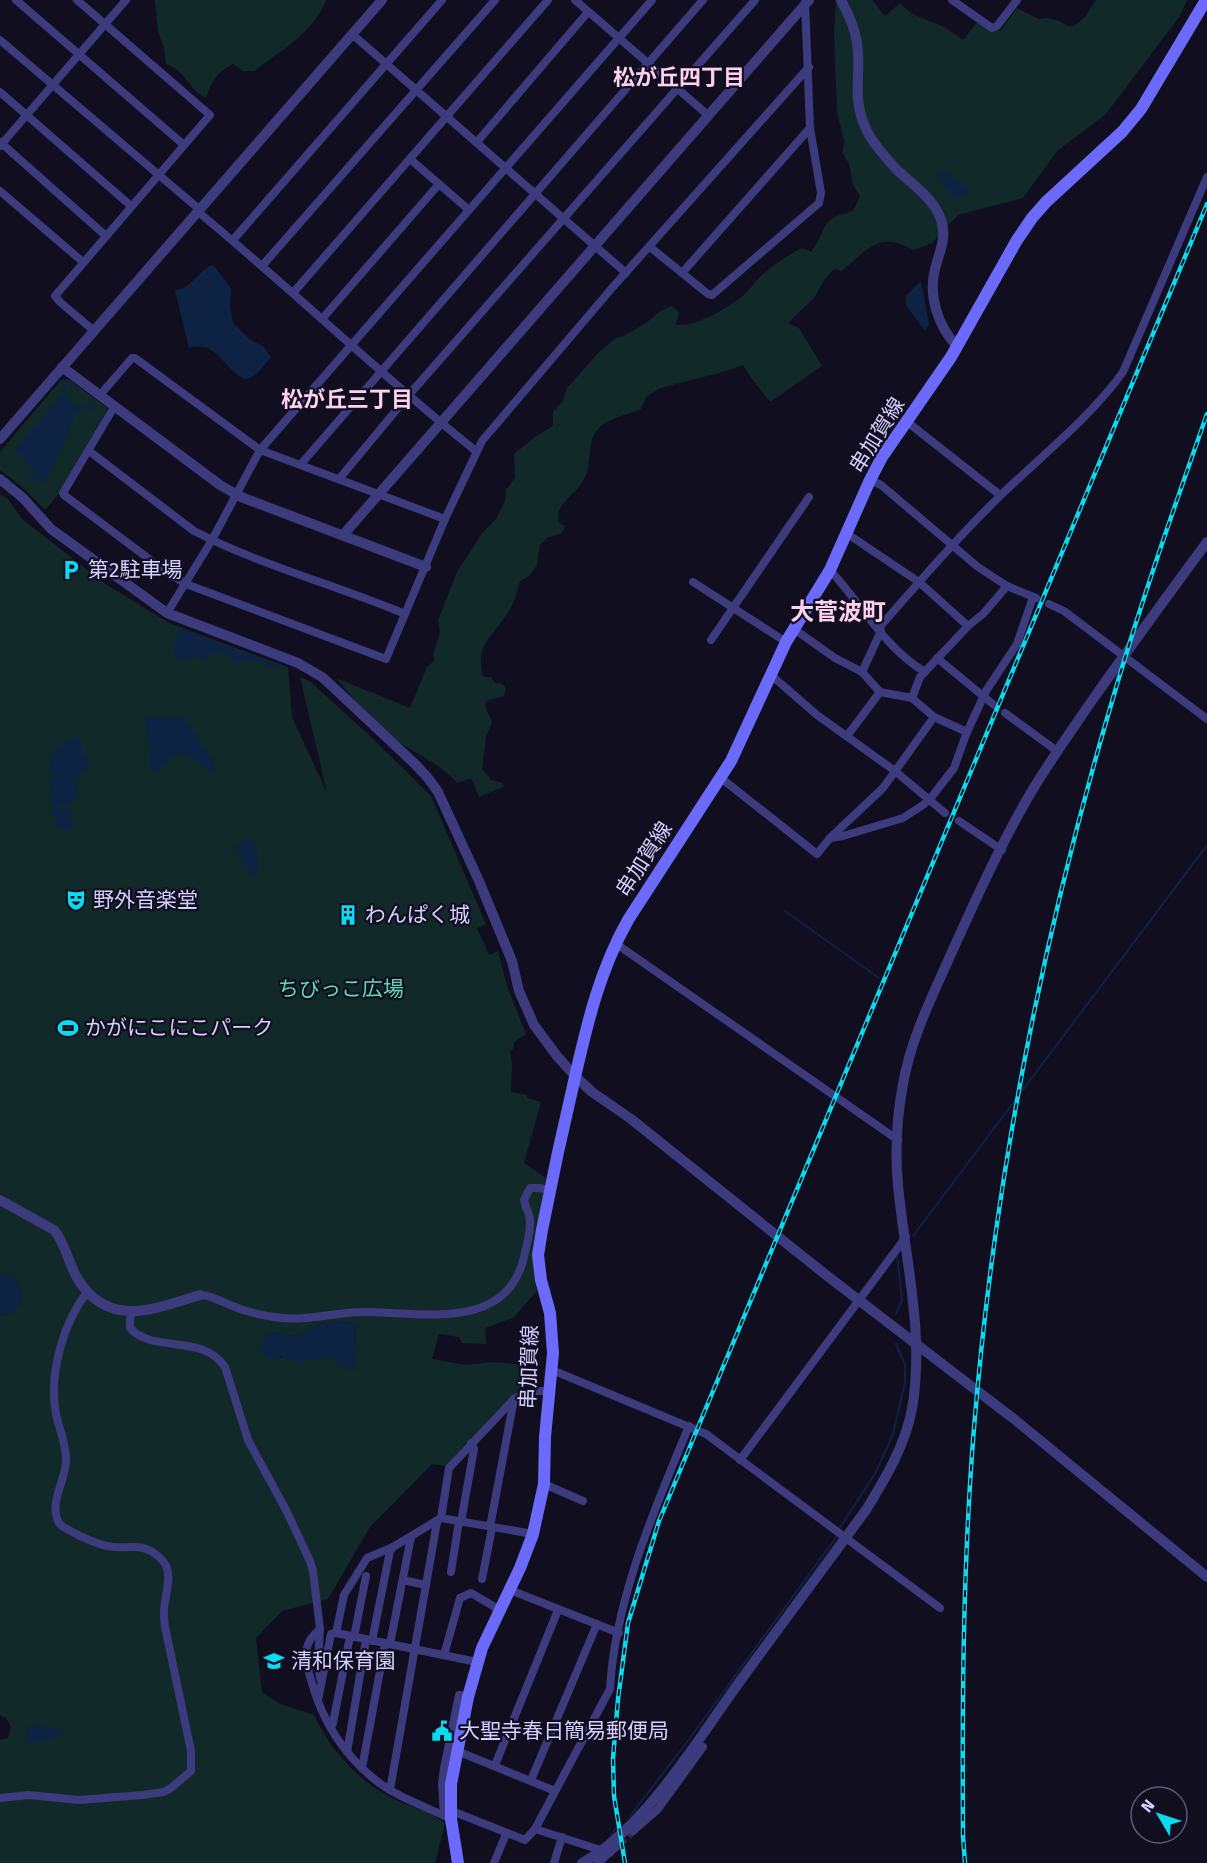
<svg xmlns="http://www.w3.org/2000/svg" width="1207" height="1863" font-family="'Fira Sans','Noto Sans JP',sans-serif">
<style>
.green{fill:#112a29;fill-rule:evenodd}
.water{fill:#0e2344}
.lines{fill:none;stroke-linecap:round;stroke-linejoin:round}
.stream{stroke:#0e2344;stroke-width:2}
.minor-tunnel{stroke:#2e2b41;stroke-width:8;stroke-dasharray:8 4;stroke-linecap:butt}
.minor{stroke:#3c3b7e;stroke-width:8}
.tertiary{stroke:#3c3b7e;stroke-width:10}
.secondary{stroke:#6c6afa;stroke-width:12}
.rail-casing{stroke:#09dbf0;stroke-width:4.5}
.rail{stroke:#110e20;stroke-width:2;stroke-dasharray:7;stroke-linecap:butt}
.labels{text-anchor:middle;stroke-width:4.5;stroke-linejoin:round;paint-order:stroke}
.street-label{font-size:21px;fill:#d4cffd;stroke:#110e20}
.poi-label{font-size:21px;fill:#d4cffd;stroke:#110e20;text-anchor:start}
.park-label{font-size:21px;fill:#5edaba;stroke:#110e20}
.neighbourhood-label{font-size:22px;font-weight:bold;fill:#fdd1ee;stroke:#110e20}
.quarter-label{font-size:24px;font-weight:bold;fill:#fdd1ee;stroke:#110e20}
</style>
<rect width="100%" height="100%" fill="#110e20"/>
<g class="green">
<path d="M155,0H326C314,32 281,51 254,71H243L233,64C218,71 211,82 206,98C187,89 186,70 166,64L164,48L158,32Z"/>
<path d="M836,0H872L885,16L900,3C910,16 929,20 942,26C950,30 956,35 963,40L978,21L992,31L1001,30L1017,8L1039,19L1047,18L1059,21L1068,26H1074L1085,17L1096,0H1187L1180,16L1105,115L1057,151L1023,198L958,215L932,243L913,250C879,230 867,250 842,271L834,269L824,280L815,297L788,323L799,328L822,366L770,402L752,379L743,365L719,373L660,388L646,397L641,409C627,415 605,418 596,432C586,445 593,465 583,481C575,496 553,504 559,523L565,526L562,533L547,538L540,545L537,565L529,576L520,581C517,590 515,601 510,609C495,636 474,642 483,677H491L495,683L502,684L506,688L504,696L486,701L485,706L492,722L486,737L482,769L491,780L503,783V787L479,797L471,778L457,783C440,763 412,752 391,737C370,721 353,698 336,678L410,708L427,667L434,661L433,654L440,632L438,621L446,600L457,572L482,533L496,519L505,501L506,490L515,478L514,454L535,437L553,426V412L563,401L567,388L598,353L616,338L624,336L646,323L660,311L672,306L679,312L676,325C697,326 723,311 740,298C749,292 755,281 763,274C775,264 788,255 802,248L811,252C829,228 817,220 853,211L860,196L853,185L849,164L843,153L844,140L837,112L834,33Z"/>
<polygon points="68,379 106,407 106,411 59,493 45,510 22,487 0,470 0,452 61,380"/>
<path d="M0,494L8,499L22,519L104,583L169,623L288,667L292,717L327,793L300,677L311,682L372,738L431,796L486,924L477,928L489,955L498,951L507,986L526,1034L514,1042L513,1049L510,1051L512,1065L511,1092L527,1095V1098L541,1102L524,1163L546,1178C540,1216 528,1254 537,1291L513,1318L485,1328L486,1344L462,1343L459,1337L439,1334L432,1359L465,1365L493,1362L522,1365V1393L468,1441L446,1466L432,1464L370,1527L328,1599L282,1611L256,1638L262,1692L280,1704L314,1715C330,1749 356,1779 390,1797C407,1806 429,1811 445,1823L435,1863H0V1740L8,1738L11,1727L6,1718L0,1715V1316C22,1314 27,1294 15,1277L0,1272ZM346,1322L356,1329L354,1371L326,1356C306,1359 304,1365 284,1356L278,1359L264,1338L272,1332L293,1336L307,1332L321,1324Z"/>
</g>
<g class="water">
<path d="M941,170L960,182L969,190L968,194L957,198C949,194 940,181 939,172Z"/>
<path d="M211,265L215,267L231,289L230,306L233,323L249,339L263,346L271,357C266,363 258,374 250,378C237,384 220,350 204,347C199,346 194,347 189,348L175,290C191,289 198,272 211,265Z"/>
<polygon points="921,281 929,324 925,331 906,305 906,296"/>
<polygon points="64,380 67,380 66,397 79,407 96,406 95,409 78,410 45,484 39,477 32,482 30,479 36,473 16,450 62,394"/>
<path d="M182,629L286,668L271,667L253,661L234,663L231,656L226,655L220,651L214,652L206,661L199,657L176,660C168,649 178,640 182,629Z"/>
<polygon points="147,717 184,718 213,760 216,773 212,774 194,759 180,754 171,757 162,769 154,771 150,769 149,746 145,721"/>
<path d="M72,737L79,739L83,752L90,761L84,772L74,780L79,789L71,805L57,803L59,809L68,808L71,811L72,826L67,832L58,827L51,814L53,807L50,788L53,773L50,770C48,753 59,744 72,737Z"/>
<polygon points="251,839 256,843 259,870 255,878 248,871 235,847 239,842"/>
<path d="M0,1272L15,1277C27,1294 23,1314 0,1316Z"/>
<polygon points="350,1322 355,1324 356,1329 354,1371 326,1356 301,1362 282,1356 274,1362 261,1353 259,1349 264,1338 272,1332 293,1336 307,1332 321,1324"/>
<path d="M28,1725L57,1728L61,1730L62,1733C59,1736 36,1743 31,1744L27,1740L25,1730Z"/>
</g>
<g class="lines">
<g class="stream">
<polyline points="785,911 879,978"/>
<polyline points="913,1236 1207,845"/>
<polyline points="896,1314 902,1299 897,1255"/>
<polyline points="839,1529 876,1472 893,1434 905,1382 905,1365 896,1344"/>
<polyline points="630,1816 690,1738 837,1536"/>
<polyline points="611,1837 615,1829"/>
</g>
<polyline class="minor-tunnel" points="619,1844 633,1831"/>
<g class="minor">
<polyline points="16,0 184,145"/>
<polyline points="77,0 210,115 55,296 61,303 93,330"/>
<polyline points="575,0 709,116"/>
<polyline points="952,0 992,28 997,26 1017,0"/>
<polyline points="352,34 626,273"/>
<polyline points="0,40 199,209"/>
<polyline points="0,92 131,206"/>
<polyline points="0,142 106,236"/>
<polyline points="477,142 588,12"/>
<polyline points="0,146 126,0"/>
<polyline points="410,159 469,210"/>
<polyline points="0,191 83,262"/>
<path d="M197,211C292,289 380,375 476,451"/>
<polyline points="233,240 442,0"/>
<polyline points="650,247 708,294 712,295 819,203 821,193 810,128 805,2"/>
<polyline points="262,266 495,0"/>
<polyline points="682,273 810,128"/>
<polyline points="293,293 548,0"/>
<polyline points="322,319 439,184"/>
<polyline points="100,395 132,358 135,358 260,450 445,519"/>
<polyline points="114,407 63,493 64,495 165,571 186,584 386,659 445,519 482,441 612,288 809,67"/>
<polyline points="906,421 1000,495"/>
<path d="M89,451L194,531C262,566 336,585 405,614"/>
<polyline points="301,464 703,0"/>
<polyline points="339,479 408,396 755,0"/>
<polyline points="870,480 881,485 978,567 1007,586 1036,598"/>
<polyline points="846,533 919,582 968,626 920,677 912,698"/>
<path d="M830,570C861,604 885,648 925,672"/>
<polyline points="693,582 786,642"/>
<polyline points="1049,604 1064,611 1207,719"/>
<polyline points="167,613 212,540 260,450 652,0"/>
<polyline points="968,626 983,614 1007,586"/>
<path d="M879,628C918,583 957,538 1000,496C1041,456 1089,419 1123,372L1207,177"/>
<polyline points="794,629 835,658 862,672 880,692"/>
<polyline points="711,640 809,497"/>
<polyline points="937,658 994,705"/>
<polyline points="862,672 881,631"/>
<polyline points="771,675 817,715 895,771 945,813"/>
<polyline points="1005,713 1057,751"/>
<polyline points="847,736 880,692 912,698 934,717 967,732 986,691 1017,644 1033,597"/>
<polyline points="721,778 817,854 830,838 843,836 903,818 923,805 930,799 954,768 967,732"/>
<polyline points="959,821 1002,850"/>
<polyline points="830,838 883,788 934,717"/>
<polyline points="615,943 898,1140"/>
<path d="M200,1295C211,1295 220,1301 230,1305C244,1311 259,1315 274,1317C303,1322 331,1313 360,1312C418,1311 506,1334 524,1257C526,1246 531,1233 530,1221C530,1214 525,1207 524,1200L530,1188H540L550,1190"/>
<path d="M132,1312L130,1319V1328C153,1354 202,1333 225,1367L248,1440L286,1510L310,1561L313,1571L320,1629C314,1634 308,1641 307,1648C305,1658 308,1670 311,1680C322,1720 344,1756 378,1782C399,1798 427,1807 451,1819"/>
<polyline points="552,1370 706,1434 940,1608"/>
<polyline points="740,1460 906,1237"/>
<polyline points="544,1484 583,1501"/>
<polyline points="441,1518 533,1534"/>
<polyline points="461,1522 474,1449 471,1443"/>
<polyline points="490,1527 514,1399"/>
<polyline points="451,1572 459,1521"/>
<polyline points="482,1579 492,1528"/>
<polyline points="403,1580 426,1585"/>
<polyline points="510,1590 619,1633"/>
<polyline points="320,1629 318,1661 320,1678"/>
<polyline points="336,1633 344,1595 367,1558 393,1547"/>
<polyline points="354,1637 366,1576"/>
<polyline points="372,1641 390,1551 393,1547 441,1518 449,1468 514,1399 534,1391 549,1391"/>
<polyline points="390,1644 411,1537"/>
<polyline points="444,1655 460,1598 471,1593 500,1610"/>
<polyline points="318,1700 331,1634 336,1633 477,1662"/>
<polyline points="331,1728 333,1723 350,1636"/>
<polyline points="457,1751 555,1791"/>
<polyline points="347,1752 366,1640"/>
<polyline points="495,1765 558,1610"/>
<polyline points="362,1768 385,1644"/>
<polyline points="531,1780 597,1624"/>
<polyline points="390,1790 437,1522"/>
<path d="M0,1798L29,1795L79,1800L142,1795L164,1792L171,1788L191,1771V1751L165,1627C164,1621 164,1615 164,1609C165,1596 171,1580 167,1568C166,1564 163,1561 159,1557C142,1542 133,1549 113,1547C100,1546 89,1540 78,1535C73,1532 63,1528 59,1523C48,1504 66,1479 66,1461C67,1444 57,1425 55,1408C50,1369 64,1322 87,1292"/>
<path d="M452,1811L525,1840L535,1829L610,1689C615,1599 655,1508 689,1426"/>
<polyline points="444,1815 442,1784 444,1768 459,1695 468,1697"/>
<polyline points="535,1829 610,1853"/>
<polyline points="633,1831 658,1809 703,1747"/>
<polyline points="494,1863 506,1834"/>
<polyline points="554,1863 562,1837"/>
<polyline points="598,1863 619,1844"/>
</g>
<g class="tertiary">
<path d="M841,0C848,13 855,28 857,43C862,75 850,99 868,133C875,146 886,158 896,169C914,186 940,202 943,229C945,242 938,256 935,269C928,295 938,326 956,345"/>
<polyline points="62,367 220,485 241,497 426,567"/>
<polyline points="0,439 382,0"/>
<polyline points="0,479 23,498 51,529 167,613 298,663 322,677 333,687 416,765 428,778 438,792 479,881 512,961 519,991 534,1025 557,1056 575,1076 592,1092 631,1119 826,1275 1014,1419 1207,1577"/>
<polyline points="344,534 809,0"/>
<path d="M0,1200L54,1230C65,1243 68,1261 76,1276C107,1330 154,1309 200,1295"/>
<path d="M582,1863C645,1828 696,1742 738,1684C780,1626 823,1569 866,1510C885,1479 905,1446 912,1409C925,1334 905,1260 898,1185C895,1153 897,1116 903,1084C911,1038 932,997 951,954C974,903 998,850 1026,801C1046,766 1069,734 1091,702C1129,648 1168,595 1207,542"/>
</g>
<path class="secondary" d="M458,1863L451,1819V1784L468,1697L482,1648L520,1568L533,1534L544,1484L545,1437L553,1353L550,1313L541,1280L538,1255L542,1230C552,1179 563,1128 575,1077C588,1020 600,970 628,920L731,761L786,642L830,570L870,480L882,457L951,357L1017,240L1032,218L1046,202L1122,132L1141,109L1206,0"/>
<g class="rail-casing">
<g id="rail">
<polyline points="625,1863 614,1796 613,1758 618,1699 628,1623 659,1521 1207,204"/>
<path d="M965,1863L963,1836C962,1699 963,1564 974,1428C994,1181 1043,935 1113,698C1141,602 1174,508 1207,414"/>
</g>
</g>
<use href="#rail" class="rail"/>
</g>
<defs>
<g id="parking-bare" transform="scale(1.62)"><path d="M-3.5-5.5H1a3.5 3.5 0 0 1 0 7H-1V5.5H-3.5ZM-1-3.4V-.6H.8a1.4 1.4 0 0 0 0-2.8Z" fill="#09dbf0" stroke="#110e20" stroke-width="2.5" paint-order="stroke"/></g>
<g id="theatre-bare" transform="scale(1.62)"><path d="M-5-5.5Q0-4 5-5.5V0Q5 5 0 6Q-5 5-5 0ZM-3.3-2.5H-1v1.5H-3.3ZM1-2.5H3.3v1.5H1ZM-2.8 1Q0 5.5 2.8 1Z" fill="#09dbf0" stroke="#110e20" stroke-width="2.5" paint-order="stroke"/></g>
<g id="building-bare" transform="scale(1.62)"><path d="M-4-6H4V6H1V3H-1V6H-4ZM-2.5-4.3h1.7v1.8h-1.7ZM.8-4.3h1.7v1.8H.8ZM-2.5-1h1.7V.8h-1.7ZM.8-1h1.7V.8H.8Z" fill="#09dbf0" stroke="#110e20" stroke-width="2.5" paint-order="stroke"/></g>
<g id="stadium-bare" transform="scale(1.62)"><path d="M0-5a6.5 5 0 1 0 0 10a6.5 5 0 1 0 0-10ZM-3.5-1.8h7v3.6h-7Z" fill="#09dbf0" stroke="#110e20" stroke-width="2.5" paint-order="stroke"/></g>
<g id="school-bare" transform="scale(1.62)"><path d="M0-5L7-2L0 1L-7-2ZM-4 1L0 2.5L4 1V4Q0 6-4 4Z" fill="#09dbf0" stroke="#110e20" stroke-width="2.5" paint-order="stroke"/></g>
<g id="civic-bare" transform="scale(1.62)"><path d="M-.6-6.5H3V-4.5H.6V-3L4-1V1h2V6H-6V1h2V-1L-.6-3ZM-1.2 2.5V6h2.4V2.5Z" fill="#09dbf0" stroke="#110e20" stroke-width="2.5" paint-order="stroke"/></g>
</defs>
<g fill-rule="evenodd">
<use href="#parking-bare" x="71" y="570"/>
<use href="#theatre-bare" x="76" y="900"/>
<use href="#building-bare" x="348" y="915"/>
<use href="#stadium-bare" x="68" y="1028"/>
<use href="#school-bare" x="274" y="1661"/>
<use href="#civic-bare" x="442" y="1731"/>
</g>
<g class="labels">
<g class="street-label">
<text transform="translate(877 435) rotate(-58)" y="7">串加賀線</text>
<text transform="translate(644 859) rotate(-57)" y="7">串加賀線</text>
<text transform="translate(529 1367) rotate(-88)" y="7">串加賀線</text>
</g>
<g class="poi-label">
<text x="88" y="577">第2駐車場</text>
<text x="93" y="907">野外音楽堂</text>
<text x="365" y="922">わんぱく城</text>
<text x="85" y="1035">かがにこにこパーク</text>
<text x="291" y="1668">清和保育園</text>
<text x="459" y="1738">大聖寺春日簡易郵便局</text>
</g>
<g class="park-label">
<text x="341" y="996">ちびっこ広場</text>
</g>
<g class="neighbourhood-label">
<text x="679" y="85">松が丘四丁目</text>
<text x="347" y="407">松が丘三丁目</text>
</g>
<g class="quarter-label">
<text x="838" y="620">大菅波町</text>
</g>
</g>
<g transform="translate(1159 1815) rotate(309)"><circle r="28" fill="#110e20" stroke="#5f5b78" stroke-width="1.5"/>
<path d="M0-4.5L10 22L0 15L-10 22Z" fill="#09dbf0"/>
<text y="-9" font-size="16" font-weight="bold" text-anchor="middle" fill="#d4cffd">N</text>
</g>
</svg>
